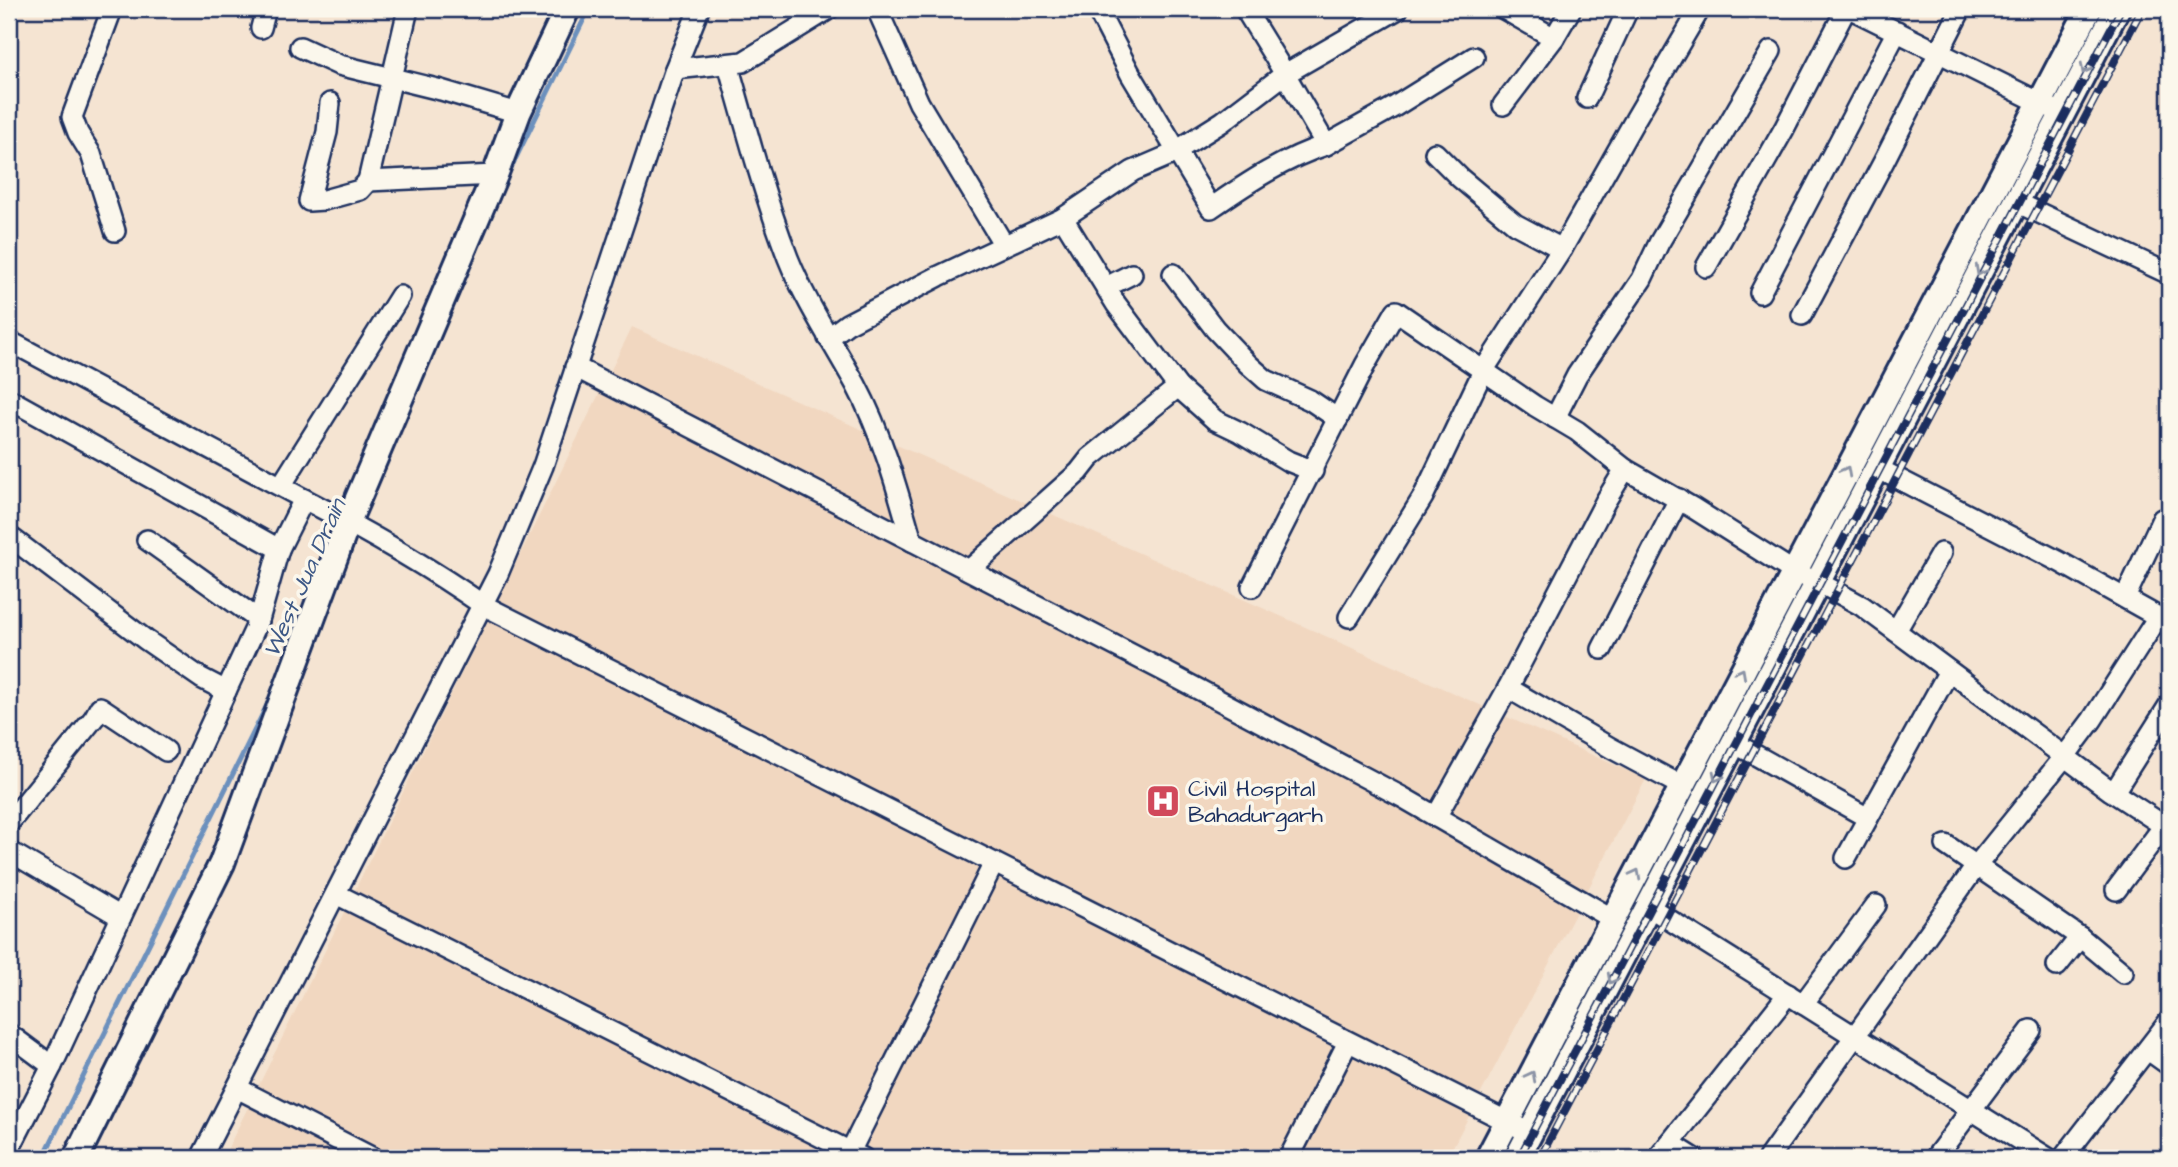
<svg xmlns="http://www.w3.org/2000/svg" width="2178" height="1167" font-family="'Architects Daughter',sans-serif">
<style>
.built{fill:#f1d7c0}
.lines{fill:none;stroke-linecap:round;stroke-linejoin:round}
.stream{stroke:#6c90bd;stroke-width:5}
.minor-casing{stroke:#1b2f5e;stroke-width:24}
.major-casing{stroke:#1b2f5e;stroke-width:30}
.minor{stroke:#fbf7ec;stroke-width:19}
.major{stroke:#fbf7ec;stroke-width:24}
.rail-casing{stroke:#1b2f5e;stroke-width:8}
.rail{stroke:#fbf7ec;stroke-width:5;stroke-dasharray:16;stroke-linecap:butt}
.oneway{stroke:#8b93a5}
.labels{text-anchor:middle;stroke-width:7;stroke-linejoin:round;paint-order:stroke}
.poi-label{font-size:23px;fill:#1b2f5e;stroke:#fbf7ec;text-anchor:start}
.water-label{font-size:24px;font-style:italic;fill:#3d5886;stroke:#fbf7ec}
</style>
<rect width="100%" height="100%" fill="#f5e4d2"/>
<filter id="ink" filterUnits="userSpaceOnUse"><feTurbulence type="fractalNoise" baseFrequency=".0143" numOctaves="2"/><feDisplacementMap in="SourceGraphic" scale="14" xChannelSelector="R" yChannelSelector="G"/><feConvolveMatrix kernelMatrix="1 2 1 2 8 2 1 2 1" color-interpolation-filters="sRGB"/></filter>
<g filter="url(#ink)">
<polygon class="built" points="632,327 1646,779 1447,1158 223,1158"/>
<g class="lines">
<g class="stream">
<polyline points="506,178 589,9"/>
<polyline points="43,1158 271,697"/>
</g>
<g class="minor-casing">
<g id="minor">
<polyline points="112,9 72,117 78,133 91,154 115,231"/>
<polyline points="408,9 368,181 495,175"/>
<polyline points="877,9 919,103 1004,245"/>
<path d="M1097,9L1130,73L1211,208C1247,183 1285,158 1326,145"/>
<polyline points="1245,9 1285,74 1398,9"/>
<polyline points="1504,9 1554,38 1571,9"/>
<polyline points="1851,9 2051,108"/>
<polyline points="261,28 266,9"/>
<polyline points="300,47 339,65 441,90 518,113"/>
<path d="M728,64C746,128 764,195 788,258C806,303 833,343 856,385C882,434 897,488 912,541"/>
<polyline points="675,69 743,62 829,9"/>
<polyline points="1587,98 1628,9"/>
<polyline points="330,103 327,132 309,201 324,200 360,190 368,181"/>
<polyline points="1503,105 1554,38"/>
<polyline points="1435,153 1460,178 1515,224 1562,249"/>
<polyline points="2016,202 2169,274"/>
<polyline points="1063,218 1116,304 1178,387 1215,420 1240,432 1288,461 1313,471"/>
<polyline points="1706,267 1784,129 1846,9"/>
<polyline points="1173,274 1215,329 1248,364 1266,380 1310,400 1338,419"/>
<polyline points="1106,287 1132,274"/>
<polyline points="1760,293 1897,31"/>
<polyline points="1802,315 1884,161 1961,9"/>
<polyline points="828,338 847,324 939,276 1063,218 1133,171 1168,156 1222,122 1285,74 1326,145 1394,107 1474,57"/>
<polyline points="9,341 304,499"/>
<polyline points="575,367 1162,670 1402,797 1613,919"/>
<polyline points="9,399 279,549"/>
<polyline points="1555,418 1577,375 1642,279 1659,243 1771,51"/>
<polyline points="1877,468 2060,562 2169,623"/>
<polyline points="281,486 400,296"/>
<polyline points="9,536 146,640 201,678 226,691 259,620"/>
<path d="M147,540L259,620L279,549L304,499C366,531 426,565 483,605L1520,1128"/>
<polyline points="969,570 1079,472 1090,458 1178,387"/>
<polyline points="1252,587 1365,365 1396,311 1535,406 1577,431 1625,469"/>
<polyline points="2125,598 2162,519"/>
<polyline points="1349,617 1423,497 1483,371 1562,249 1636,118 1700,9"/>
<polyline points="1896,631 1941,553"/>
<polyline points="1602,649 1679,499"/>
<polyline points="1734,743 1868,818"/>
<polyline points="1682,786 1611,748 1508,688 1605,502 1625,469 1693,508 1794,572 1818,582 1862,606 2111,791 2169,829"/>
<polyline points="2114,792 2169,705"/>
<polyline points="1436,817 1508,688"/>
<polyline points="9,823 94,718 100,707 166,751"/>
<polyline points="1946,845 2080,937 2123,973"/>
<polyline points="9,851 121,917"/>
<polyline points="1846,858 1949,671"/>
<polyline points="2116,890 2169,819"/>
<polyline points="336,894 863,1158"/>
<polyline points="1649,907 2048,1158"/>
<polyline points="2057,966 2080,937"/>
<polyline points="1803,1004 1876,905"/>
<polyline points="9,1034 52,1066 9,1150"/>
<polyline points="2148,1050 2169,1065"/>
<polyline points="52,1066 226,691"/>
<polyline points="237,1088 373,1158"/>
<polyline points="1670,1143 1694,1158"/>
<polyline points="850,1152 994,863"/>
<polyline points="201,1158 498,574 543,466 675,69 699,9"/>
<polyline points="1289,1158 1348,1042"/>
<polyline points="1658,1158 1788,994"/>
<polyline points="1768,1158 1977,865 2065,756 2092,720 2158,617"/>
<polyline points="1935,1158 2031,1030"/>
<polyline points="2063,1158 2169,1021"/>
</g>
</g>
<g class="major-casing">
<g id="major">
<polyline points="76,1158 222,863 348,522 495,175 518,113 567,9"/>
<polyline points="1488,1158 2089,9"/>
<polyline points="1517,1158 2117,9"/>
</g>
</g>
<use href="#minor" class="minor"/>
<use href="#major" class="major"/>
<g class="rail-casing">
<g id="rail">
<polyline points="1519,1158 2121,9"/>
<polyline points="1540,1158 2142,9"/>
</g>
</g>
<use href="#rail" class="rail"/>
</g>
<defs><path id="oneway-chevron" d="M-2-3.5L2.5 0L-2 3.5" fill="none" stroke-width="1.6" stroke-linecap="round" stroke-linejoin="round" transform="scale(1.75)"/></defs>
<g class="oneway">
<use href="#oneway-chevron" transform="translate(2085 69) rotate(118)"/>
<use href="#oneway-chevron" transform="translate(1980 271) rotate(118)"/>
<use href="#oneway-chevron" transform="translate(1846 471) rotate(-62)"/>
<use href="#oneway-chevron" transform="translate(1741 673) rotate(-62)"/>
<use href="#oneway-chevron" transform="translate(1717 777) rotate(117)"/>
<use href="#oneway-chevron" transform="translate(1636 874) rotate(-62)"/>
<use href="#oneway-chevron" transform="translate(1612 979) rotate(118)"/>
<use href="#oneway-chevron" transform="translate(1531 1076) rotate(-62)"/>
</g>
</g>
<defs>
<g id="hospital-square" transform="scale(1.75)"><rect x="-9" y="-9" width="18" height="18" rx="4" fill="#d1495b" stroke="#fbf7ec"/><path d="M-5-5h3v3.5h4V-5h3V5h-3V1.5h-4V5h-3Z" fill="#fff"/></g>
</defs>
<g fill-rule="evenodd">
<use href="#hospital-square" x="1163" y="801"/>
</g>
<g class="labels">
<g class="poi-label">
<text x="1188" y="796">Civil Hospital<tspan x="1188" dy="26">Bahadurgarh</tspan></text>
</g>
<g class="water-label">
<text transform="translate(304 578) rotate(-66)" y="8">West Jua Drain</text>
</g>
</g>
<rect width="2178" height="1167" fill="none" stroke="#fbf7ec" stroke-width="35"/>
<rect x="18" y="18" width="2143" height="1132" fill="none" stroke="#1b2f5e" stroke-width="2.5" filter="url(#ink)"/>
</svg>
